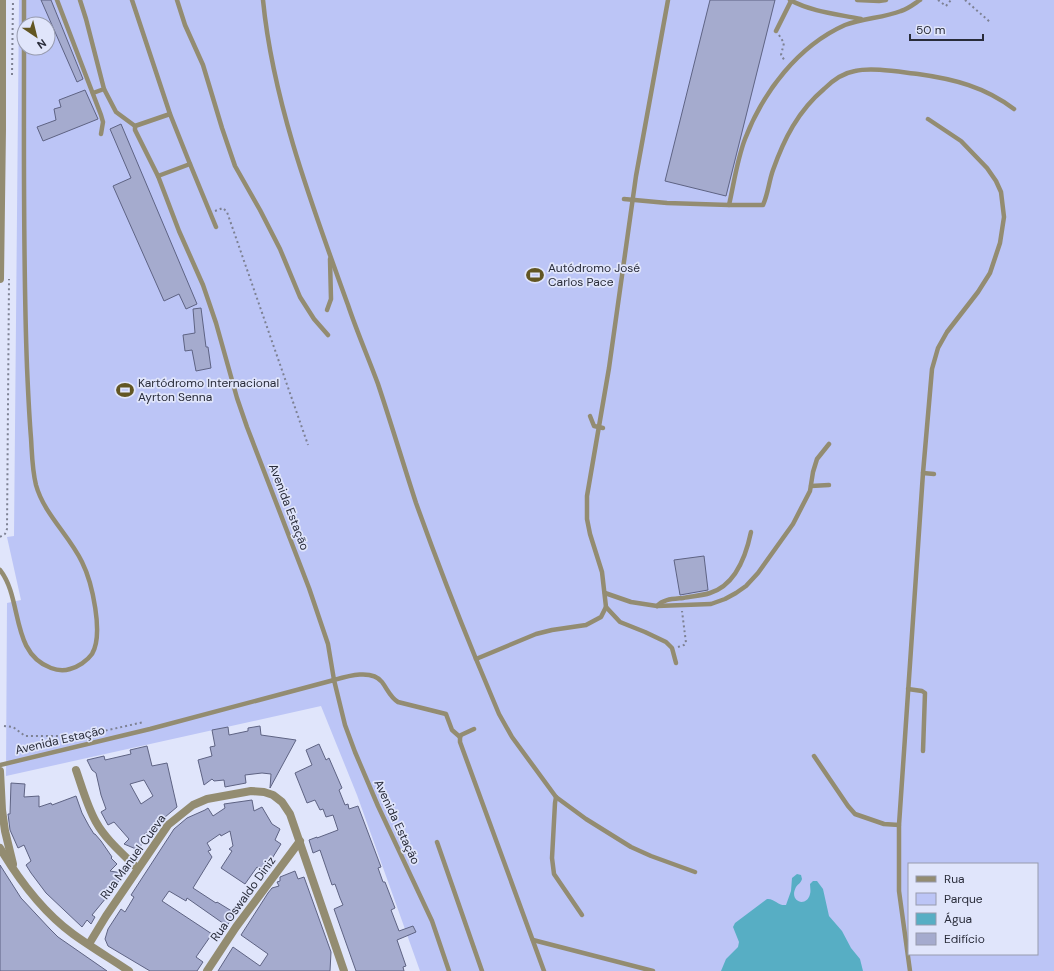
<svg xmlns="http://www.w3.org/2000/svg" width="1054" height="971" font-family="'DM Sans',sans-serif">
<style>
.green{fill:#bcc5f6;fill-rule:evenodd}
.water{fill:#57aec4}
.building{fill:#a5abce;stroke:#5e6383;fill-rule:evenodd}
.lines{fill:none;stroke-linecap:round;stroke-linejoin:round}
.path{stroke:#7d8193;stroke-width:2;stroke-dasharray:2 3;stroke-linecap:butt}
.service{stroke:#938c71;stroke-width:4.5}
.minor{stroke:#938c71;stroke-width:8}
.tertiary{stroke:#938c71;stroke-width:8}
.labels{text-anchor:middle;stroke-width:3.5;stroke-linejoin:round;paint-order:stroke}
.poi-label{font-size:12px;fill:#292c3a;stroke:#e0e5fb;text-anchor:start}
.street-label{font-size:12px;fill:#292c3a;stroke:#e0e5fb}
</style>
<rect width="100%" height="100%" fill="#e0e5fb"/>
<path class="green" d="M19,0H1054V971H420L357,795L321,706L6,776L7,603L21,600L7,537L14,536ZM24,24H48V48H24ZM909,864H1037V954H909Z"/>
<path class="water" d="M797,874L801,875L802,879C801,883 798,884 796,887C788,902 807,908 810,894C811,891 810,887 810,884L813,881H817L823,889L829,916L842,931L851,948L860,959L863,971H721L726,959L738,947L739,942L733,927L735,923L767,899C774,898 778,906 786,905L791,891L792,878Z"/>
<g class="building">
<polygon points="41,0 51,0 83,79 77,82"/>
<polygon points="710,0 775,0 726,196 665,181"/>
<polygon points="85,90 98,119 43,141 37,127 56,120 54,109 61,107 59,100"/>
<polygon points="121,124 197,304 186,309 179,294 164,301 113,186 131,178 110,129"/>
<polygon points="201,308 206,347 208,347 211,368 196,371 192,350 185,351 183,335 195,333 193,309"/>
<polygon points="704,556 708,590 680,595 674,560"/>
<polygon points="260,726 261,735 296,740 270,788 271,774 262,773 245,775 246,783 230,786 225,787 224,780 214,781 212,779 204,785 198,760 212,756 210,747 215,746 212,730 228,727 229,735 248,731 248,728"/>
<polygon points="319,744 326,760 329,758 342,788 339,790 345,805 348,804 349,809 358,806 381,867 378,868 383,882 385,882 395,908 391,910 399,931 413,926 416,932 397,940 406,966 403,967 404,971 356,971 334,909 343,905 340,898 335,884 332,885 320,850 313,853 309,840 317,837 317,838 338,830 333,815 326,817 323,809 320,810 315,800 307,803 295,773 312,765 306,750"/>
<path d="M147,746L152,766L167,763L177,807L140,838L144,843L136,849L124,844L129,839L114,822L108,825L101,812L106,809L101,795L96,773L92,770L87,760L104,756L105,760L131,754L130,750ZM144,780L153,796L141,804L130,784Z"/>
<polygon points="11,783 25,784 24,797 39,796 39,807 51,803 52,805 76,796 82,813 89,826 94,834 95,834 101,841 112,857 111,858 117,864 110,871 122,873 121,877 107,900 106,898 92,915 95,917 91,924 87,920 82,927 46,893 31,873 26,865 31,861 24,845 18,848 10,830 8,814 10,814"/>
<polygon points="252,800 254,811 262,807 272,824 280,829 275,840 281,844 268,865 263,871 257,867 245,884 221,868 232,851 229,849 233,846 230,831 221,836 220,834 207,843 211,850 208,851 212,857 193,888 216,903 217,902 235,913 227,926 187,898 186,901 169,891 162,901 212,934 196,957 203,962 197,971 150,971 108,946 105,939 108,929 121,909 125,912 134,897 131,895 174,829 187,818 205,810 208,808 213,816 225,808 224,804"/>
<polygon points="0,865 21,898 50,929 58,937 107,971 0,971"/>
<polygon points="295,871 298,879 304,877 331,952 330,971 218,971 233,947 260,966 268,954 241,935 268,893 272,888 279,886 277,882 280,881 280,877"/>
</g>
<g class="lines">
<g class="path">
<polyline points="938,0 946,6 951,0"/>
<polyline points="965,0 990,22"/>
<polyline points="779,35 784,43 781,55 785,61"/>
<polyline points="12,75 13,0"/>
<polyline points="215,211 223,208 227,212 308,445"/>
<polyline points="0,537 5,534 7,529 9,279"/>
<polyline points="678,647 684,645 686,643 682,611"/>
<polyline points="4,726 13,727 25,736 62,736 99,732 144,722"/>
</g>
<g class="service">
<polyline points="24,0 24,24"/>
<polyline points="57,0 101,115 103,122 101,134"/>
<polyline points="80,0 86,19 104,89 93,93"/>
<polyline points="132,0 170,114 190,164 216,227"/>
<polyline points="177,0 185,25 203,65 222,128 235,166 260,210 280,249 300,297 314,319 328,335"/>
<path d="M263,0C273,103 313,208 348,305C357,332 368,357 378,384C391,423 403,463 416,503C435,556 455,608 476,659"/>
<polyline points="668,0 636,176 609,368 587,496 587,519 590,534 602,572 606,607 601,617 586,625 552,630 536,634 476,659 499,714 512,737 556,797 586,819 631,847 651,856 695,872"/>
<path d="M790,0C812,12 837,14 861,19"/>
<polyline points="857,0 879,1 886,0"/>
<polyline points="776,31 791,1"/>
<path d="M104,89L116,112L135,126V130L158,176L179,231L203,285L216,323L237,398L247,427L309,588L328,644L334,680C348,676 372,669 382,682C388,690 390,697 398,702L446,714L452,730L460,737"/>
<polyline points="135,126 170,114"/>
<polyline points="158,176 190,164"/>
<path d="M624,199L667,203L729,205C734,183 737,160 745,139C763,92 798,46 845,25C864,18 883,18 901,11C908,9 914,4 920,0"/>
<path d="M729,205H763C768,194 769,181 773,170C784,139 798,111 824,89C833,80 843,73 855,71C872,67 900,72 918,74C954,79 985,87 1014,109"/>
<polyline points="327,310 331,299 330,259"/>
<polyline points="590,416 594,426 603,428"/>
<polyline points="923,473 934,474"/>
<polyline points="811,486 829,485"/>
<path d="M0,570C23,599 10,653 51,668C56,670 64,671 70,669C78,667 87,661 92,654C104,634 92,582 82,562C69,535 44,514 36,485C32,469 32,453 31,438C29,414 28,390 27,367C23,261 24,154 24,48"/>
<polyline points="605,593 631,602 657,606 711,604 725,599 736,593 746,586 758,573 793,524 810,491 813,472 817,459 829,444"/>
<path d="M657,606C663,599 673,599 683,598C691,596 701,596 710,593C736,585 746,556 751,532"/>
<polyline points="606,607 620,622 645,632 666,642 672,648 676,663"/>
<polyline points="908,689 922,691 925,693 923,751"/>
<polyline points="474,729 461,735 460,737 460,742 544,971"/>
<polyline points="814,756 848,806 855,814 884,824 899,825"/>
<polyline points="0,765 150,729 334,680 345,725 355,752 378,806 432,921 449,971"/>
<polyline points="556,797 555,803 552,858 554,874 582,915"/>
<polyline points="437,842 482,971"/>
<polyline points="533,940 653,971"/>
<polyline points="910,971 899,891 899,825 923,473 932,369 938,348 947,332 978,292 990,273 1000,243 1004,217 1001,192 996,181 987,168 961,141 928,119"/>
</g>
<g class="minor">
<path d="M76,770C82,787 87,806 96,822C106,840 123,854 137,868"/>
<polyline points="89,944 106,916 168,825 193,805 207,799 251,791 264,792 273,795 282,802 290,814 344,971"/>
<polyline points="207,971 236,927 300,841"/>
</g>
<g class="tertiary">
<polyline points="0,279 2,129 2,0"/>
<polyline points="0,771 2,810 5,831 13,864"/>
<path d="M0,848C19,880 43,912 73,934C91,947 111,959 129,971"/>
</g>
</g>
<defs>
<g id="stadium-bare" transform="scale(1.38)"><path d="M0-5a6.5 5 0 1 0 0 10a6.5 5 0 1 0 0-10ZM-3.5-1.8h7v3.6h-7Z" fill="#625623" stroke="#e0e5fb" stroke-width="2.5" paint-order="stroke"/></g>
</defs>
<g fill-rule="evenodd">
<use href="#stadium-bare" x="535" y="275"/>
<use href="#stadium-bare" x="125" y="390"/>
</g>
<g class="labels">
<g class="poi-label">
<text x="548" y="272">Autódromo José<tspan x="548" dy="14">Carlos Pace</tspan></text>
<text x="138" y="387">Kartódromo Internacional<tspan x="138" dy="14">Ayrton Senna</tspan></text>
</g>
<g class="street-label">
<text transform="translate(289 507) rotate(69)" y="4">Avenida Estação</text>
<text transform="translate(60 740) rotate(-13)" y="4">Avenida Estação</text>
<text transform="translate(397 822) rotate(65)" y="4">Avenida Estação</text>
<text transform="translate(133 857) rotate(-54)" y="4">Rua Manuel Cueva</text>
<text transform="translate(243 899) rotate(-54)" y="4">Rua Oswaldo Diniz</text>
</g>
</g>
<rect x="908" y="863" width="130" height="92" fill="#e0e5fb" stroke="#979bae"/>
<rect x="916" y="876" width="20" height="6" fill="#938c71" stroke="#979bae"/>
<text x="944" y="883" font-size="12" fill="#292c3a">Rua</text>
<rect x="916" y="893" width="20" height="12" fill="#bcc5f6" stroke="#979bae"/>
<text x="944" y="903" font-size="12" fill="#292c3a">Parque</text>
<rect x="916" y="913" width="20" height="12" fill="#57aec4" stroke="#979bae"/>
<text x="944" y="923" font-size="12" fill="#292c3a">Água</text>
<rect x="916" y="933" width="20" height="12" fill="#a5abce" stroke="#979bae"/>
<text x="944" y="943" font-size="12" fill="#292c3a">Edifício</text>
<g transform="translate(36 36) rotate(145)"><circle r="19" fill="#e0e5fb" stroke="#979bae"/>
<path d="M0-3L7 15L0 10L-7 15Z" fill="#625623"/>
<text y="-6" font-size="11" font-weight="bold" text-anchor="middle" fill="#292c3a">N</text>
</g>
<path d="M910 34v6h73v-6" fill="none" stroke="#292c3a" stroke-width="2"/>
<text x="916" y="34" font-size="12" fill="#292c3a" stroke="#e0e5fb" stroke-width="3" paint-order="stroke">50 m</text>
</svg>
